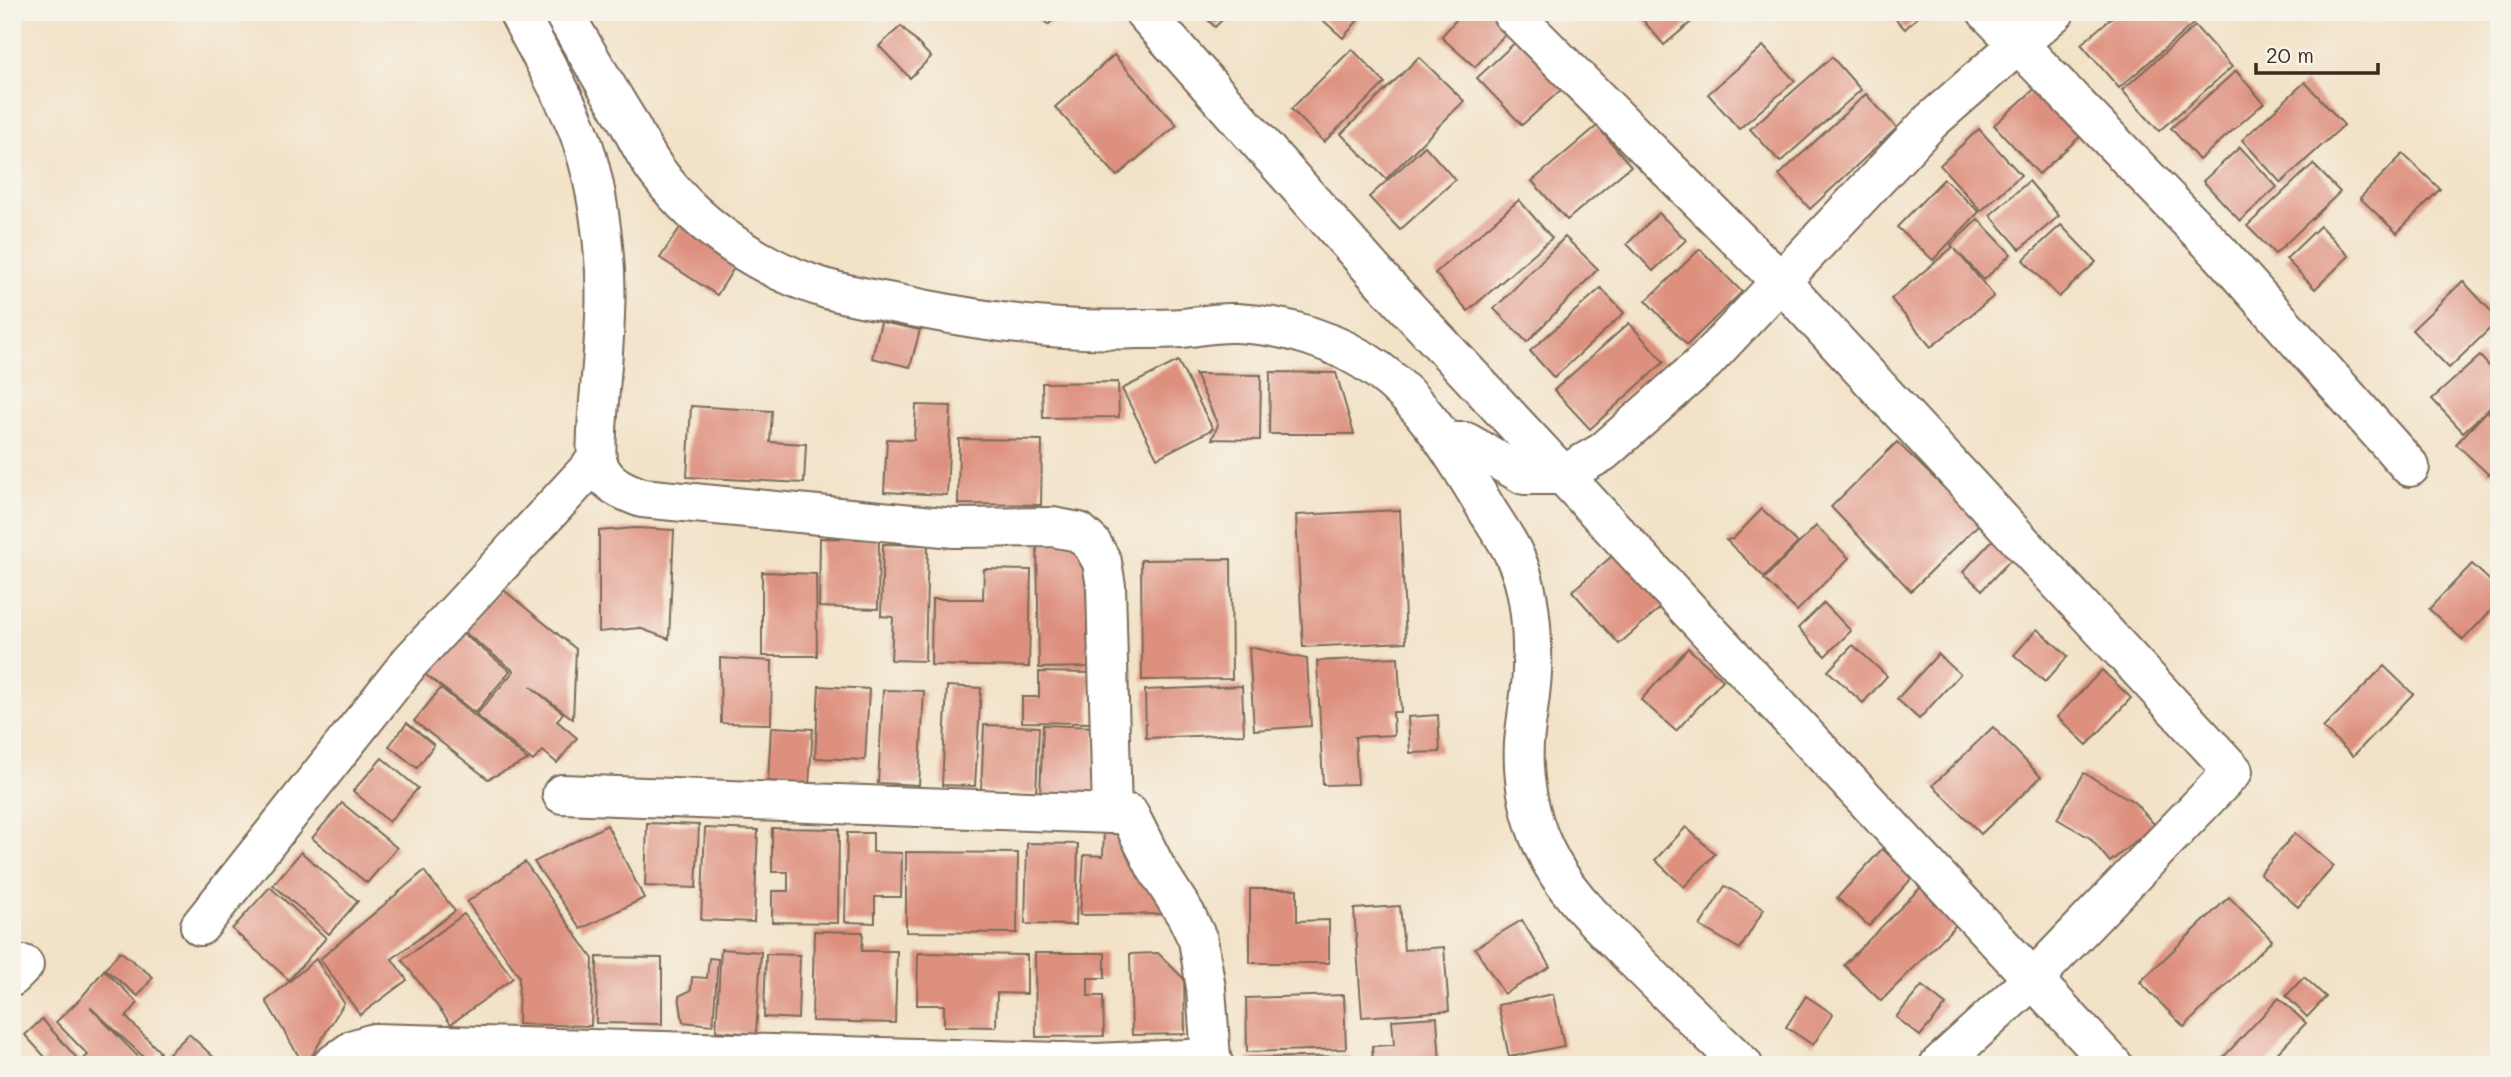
<svg xmlns="http://www.w3.org/2000/svg" width="2511" height="1077" font-family="Mali,sans-serif">
<style>
.building{fill:#de907f}
.lines{fill:none;stroke-linecap:round;stroke-linejoin:round}
.minor-casing{stroke:#7b6a59;stroke-width:42}
.minor{stroke:#fff;stroke-width:38}
</style>
<rect width="100%" height="100%" fill="#f7f3e8"/>
<filter id="ink" filterUnits="userSpaceOnUse"><feTurbulence type="fractalNoise" baseFrequency=".0143" numOctaves="2"/><feDisplacementMap in="SourceGraphic" scale="14" xChannelSelector="R" yChannelSelector="G"/><feConvolveMatrix kernelMatrix="1 2 1 2 8 2 1 2 1" color-interpolation-filters="sRGB"/></filter>
<filter id="wash" filterUnits="userSpaceOnUse"><feTurbulence type="fractalNoise" baseFrequency=".00686" numOctaves="4" result="noise"/><feDisplacementMap in="SourceGraphic" scale="28" xChannelSelector="R" yChannelSelector="G"/><feGaussianBlur stdDeviation="1.57" result="paint"/><feColorMatrix in="noise" values="0 0 0 0 0 0 0 0 0 0 0 0 0 0 0 0 0 1.4 0 .05"/><feComposite in="paint" operator="in"/></filter>
<g filter="url(#wash)">
<rect width="100%" height="100%" fill="#f2e2c7"/>
<g id="blocks">
<g class="building">
<polygon points="1036,12 1061,12 1048,25"/>
<polygon points="1200,12 1230,12 1215,27"/>
<polygon points="1318,12 1365,12 1343,38 1316,14"/>
<polygon points="1463,12 1490,12 1510,29 1475,67 1441,37"/>
<polygon points="1636,12 1703,12 1664,45"/>
<polygon points="1889,12 1923,12 1905,29"/>
<polygon points="2118,12 2183,12 2193,24 2119,88 2081,44"/>
<polygon points="901,26 931,57 910,78 879,46"/>
<polygon points="2195,26 2232,67 2159,131 2122,90"/>
<polygon points="1520,38 1564,87 1522,125 1477,78"/>
<polygon points="1763,46 1795,81 1739,129 1708,94"/>
<polygon points="1352,49 1385,83 1324,142 1291,109"/>
<polygon points="1114,55 1177,125 1117,176 1055,107"/>
<polygon points="1419,57 1464,101 1386,179 1341,134"/>
<polygon points="1832,57 1861,90 1780,162 1750,129"/>
<polygon points="2236,71 2264,103 2199,160 2171,128"/>
<polygon points="2305,82 2344,125 2281,183 2242,140"/>
<polygon points="2038,86 2083,134 2039,174 1994,125"/>
<polygon points="1866,94 1897,128 1810,209 1779,175"/>
<polygon points="1597,126 1631,166 1567,220 1532,181"/>
<polygon points="1979,129 2021,175 1981,211 1940,165"/>
<polygon points="1425,146 1455,180 1400,230 1369,197"/>
<polygon points="2240,147 2277,187 2240,221 2203,181"/>
<polygon points="2403,154 2440,189 2397,233 2360,198"/>
<polygon points="2313,164 2340,192 2275,254 2247,226"/>
<polygon points="1944,179 1979,212 1933,260 1897,227"/>
<polygon points="2029,181 2059,216 2020,249 1990,215"/>
<polygon points="1519,200 1552,238 1468,311 1435,273"/>
<polygon points="1659,213 1686,240 1653,271 1627,244"/>
<polygon points="1978,219 2011,254 1984,280 1955,249 1994,296 1931,347 1891,299 1953,247 1951,245"/>
<polygon points="685,220 741,257 717,295 660,258"/>
<polygon points="2061,225 2096,262 2059,297 2023,260"/>
<polygon points="2320,226 2349,256 2315,289 2286,259"/>
<polygon points="1565,237 1598,269 1527,342 1494,309"/>
<polygon points="1700,249 1742,292 1687,345 1646,301"/>
<polygon points="2463,281 2499,320 2449,368 2412,330"/>
<polygon points="1601,288 1624,313 1554,378 1530,351"/>
<polygon points="881,322 920,330 910,367 872,358"/>
<polygon points="1629,323 1664,362 1590,429 1554,390"/>
<polygon points="2480,356 2499,377 2499,400 2463,432 2432,399"/>
<polygon points="1178,361 1213,429 1157,458 1122,389"/>
<polygon points="1270,372 1336,373 1354,434 1269,434"/>
<polygon points="1195,374 1261,375 1260,440 1212,439 1218,425"/>
<polygon points="1118,382 1119,417 1043,418 1042,383"/>
<polygon points="916,405 951,406 947,495 884,492 887,439 914,440"/>
<polygon points="691,406 772,411 770,442 806,444 804,483 687,477"/>
<polygon points="2487,411 2499,422 2499,466 2489,475 2456,444"/>
<polygon points="959,439 1042,440 1041,505 958,504"/>
<polygon points="1897,442 1980,523 1911,591 1831,507"/>
<polygon points="1762,509 1798,543 1764,577 1726,540 1733,539"/>
<polygon points="1400,510 1406,642 1303,647 1296,515"/>
<polygon points="1816,526 1849,558 1797,611 1764,579"/>
<polygon points="636,528 674,530 669,639 639,628 599,632 599,531"/>
<polygon points="1999,533 2019,551 1982,590 1963,572"/>
<polygon points="820,538 879,539 878,609 819,607"/>
<polygon points="1086,543 1088,667 1039,668 1037,544"/>
<polygon points="883,544 928,545 925,661 891,660 893,617 881,616"/>
<polygon points="1620,549 1667,602 1619,644 1572,591"/>
<polygon points="1231,559 1232,679 1142,680 1141,560"/>
<polygon points="2472,564 2499,589 2499,602 2463,640 2429,609"/>
<polygon points="984,569 1031,570 1029,667 931,665 932,599 983,599"/>
<polygon points="762,572 816,574 817,656 762,656"/>
<polygon points="500,587 576,649 573,719 530,686 563,713 557,721 577,738 557,763 543,751 533,761 476,715 514,671 464,632"/>
<polygon points="1824,603 1851,631 1825,656 1798,628"/>
<polygon points="457,629 510,671 475,713 421,671"/>
<polygon points="2037,629 2068,656 2045,682 2014,655"/>
<polygon points="1853,645 1887,676 1863,703 1828,671"/>
<polygon points="1249,647 1307,659 1311,726 1254,730"/>
<polygon points="1688,648 1723,680 1676,731 1641,700"/>
<polygon points="1938,654 1960,674 1919,719 1897,699"/>
<polygon points="1398,657 1401,712 1393,712 1394,735 1355,737 1358,784 1323,785 1317,661"/>
<polygon points="720,658 772,661 771,724 721,723"/>
<polygon points="2384,666 2413,694 2353,756 2323,728"/>
<polygon points="2102,670 2131,698 2087,745 2057,717"/>
<polygon points="1039,672 1090,673 1090,723 1022,722 1022,697 1039,697"/>
<polygon points="819,686 869,689 865,760 815,758"/>
<polygon points="947,686 981,688 975,786 942,785"/>
<polygon points="1242,686 1244,734 1146,738 1145,690"/>
<polygon points="441,688 528,760 488,779 414,721"/>
<polygon points="883,690 924,691 919,785 878,783"/>
<polygon points="1438,715 1440,752 1410,753 1408,717"/>
<polygon points="407,723 434,745 417,768 389,746"/>
<polygon points="984,725 1039,727 1036,794 981,791"/>
<polygon points="1043,725 1096,727 1094,795 1040,794"/>
<polygon points="771,727 813,729 809,785 768,781"/>
<polygon points="1993,727 2041,777 1981,834 1933,785"/>
<polygon points="382,758 418,788 389,822 353,791"/>
<polygon points="2084,773 2134,802 2155,825 2110,862 2090,838 2057,819"/>
<polygon points="342,803 397,848 367,883 312,838"/>
<polygon points="647,823 699,825 696,888 645,886"/>
<polygon points="607,825 644,898 581,929 534,862"/>
<polygon points="1686,827 1715,854 1684,887 1655,860"/>
<polygon points="705,828 758,830 754,922 701,920"/>
<polygon points="772,828 839,829 838,923 772,922 772,891 788,891 788,872 772,872"/>
<polygon points="1104,829 1127,829 1167,914 1080,915 1084,855 1103,856"/>
<polygon points="847,833 873,833 873,852 902,853 901,897 875,897 875,923 845,922"/>
<polygon points="2295,833 2334,866 2298,907 2260,874"/>
<polygon points="1027,843 1078,844 1076,925 1025,924"/>
<polygon points="1882,849 1913,877 1869,926 1837,898"/>
<polygon points="301,852 358,901 329,934 273,885"/>
<polygon points="906,852 1018,853 1017,933 906,932"/>
<polygon points="525,862 593,959 591,1026 518,1024 519,976 467,902"/>
<polygon points="424,871 455,911 392,959 407,980 360,1015 320,959"/>
<polygon points="1725,886 1764,909 1740,949 1700,926"/>
<polygon points="270,887 326,938 289,980 232,929"/>
<polygon points="1921,887 1958,923 1881,1001 1844,965"/>
<polygon points="1250,889 1297,889 1297,921 1329,920 1329,963 1250,963"/>
<polygon points="2229,897 2272,940 2184,1027 2140,982"/>
<polygon points="1400,906 1404,950 1444,947 1449,1011 1362,1017 1354,909"/>
<polygon points="464,914 513,978 451,1024 402,960"/>
<polygon points="1522,920 1550,967 1504,994 1475,948"/>
<polygon points="814,931 863,932 862,951 897,951 895,1023 812,1021"/>
<polygon points="721,949 761,952 756,1034 716,1031"/>
<polygon points="120,951 153,977 138,996 105,969"/>
<polygon points="918,953 1027,955 1027,994 997,993 996,1027 944,1026 944,1005 917,1005"/>
<polygon points="1035,953 1105,953 1105,978 1088,978 1088,996 1103,996 1104,1036 1036,1037"/>
<polygon points="1158,953 1184,979 1185,1034 1132,1035 1130,954"/>
<polygon points="766,954 800,955 798,1019 764,1017"/>
<polygon points="597,957 662,958 662,1024 596,1023"/>
<polygon points="709,958 718,959 713,1025 683,1022 679,996 691,990 692,977 707,978"/>
<polygon points="316,959 344,1003 306,1065 304,1065 266,1001"/>
<polygon points="104,970 138,1003 126,1017 160,1052 150,1063 90,1007 146,1065 87,1065 82,1060 88,1055 56,1022 81,998"/>
<polygon points="2304,977 2326,997 2307,1017 2286,996"/>
<polygon points="1922,986 1946,1005 1920,1036 1896,1017"/>
<polygon points="1553,994 1564,1046 1509,1057 1498,1005"/>
<polygon points="1344,995 1346,1049 1247,1052 1246,998"/>
<polygon points="1806,996 1833,1014 1813,1045 1786,1027"/>
<polygon points="2279,998 2306,1023 2266,1065 2216,1065"/>
<polygon points="1437,1017 1440,1065 1373,1065 1372,1046 1394,1045 1392,1020"/>
<polygon points="42,1019 83,1065 39,1065 46,1058 25,1035"/>
<polygon points="189,1034 222,1065 157,1065"/>
<polygon points="1350,1056 1350,1065 1248,1065 1248,1058"/>
</g>
</g>
</g>
<g filter="url(#ink)">
<use href="#blocks" fill-opacity="0" stroke="#7b6a59" stroke-width="2"/>
<g class="lines">
<g class="minor-casing">
<g id="minor">
<path d="M518,12C536,47 556,81 572,116C597,170 608,255 605,315C604,354 599,392 597,431C597,441 595,454 598,463C605,484 623,491 642,498L954,528L1052,527L1079,532L1092,544L1102,562L1106,586L1112,814H1129L1156,868L1186,915L1198,940L1206,988L1211,1058L1214,1065"/>
<path d="M563,12C584,48 605,84 627,120C637,138 646,158 659,174C699,228 763,270 827,289C859,298 891,302 923,309C993,323 1066,332 1137,329C1152,329 1167,329 1182,328C1200,326 1217,322 1236,323C1286,325 1338,341 1378,370C1426,405 1453,454 1483,503C1493,521 1507,538 1515,557C1531,590 1533,636 1532,672C1531,696 1526,719 1524,743C1522,778 1529,816 1544,848C1563,890 1595,920 1627,952C1665,991 1704,1028 1743,1065"/>
<polyline points="1144,12 1385,284 2113,1065"/>
<polyline points="1511,12 1781,282 2233,771 2033,979 1939,1065"/>
<polyline points="1987,12 2220,253 2410,467"/>
<polyline points="1446,442 1466,442 1524,475 1563,475 1603,452 1706,361 1931,121 2055,12"/>
<polyline points="562,794 1112,814"/>
<polyline points="200,926 410,662 597,460"/>
<polyline points="12,977 24,965"/>
<polyline points="332,1065 354,1049 374,1043 1095,1063 1211,1058"/>
</g>
</g>
<use href="#minor" class="minor"/>
</g>
</g>
<rect width="2511" height="1077" fill="none" stroke="#f7f3e8" stroke-width="42"/>
<path d="M2256 63v10h122v-10" fill="none" stroke="#3b2a1e" stroke-width="3.5"/>
<text x="2266" y="63" font-size="21" fill="#3b2a1e" stroke="#f7f3e8" stroke-width="5" paint-order="stroke">20 m</text>
</svg>
